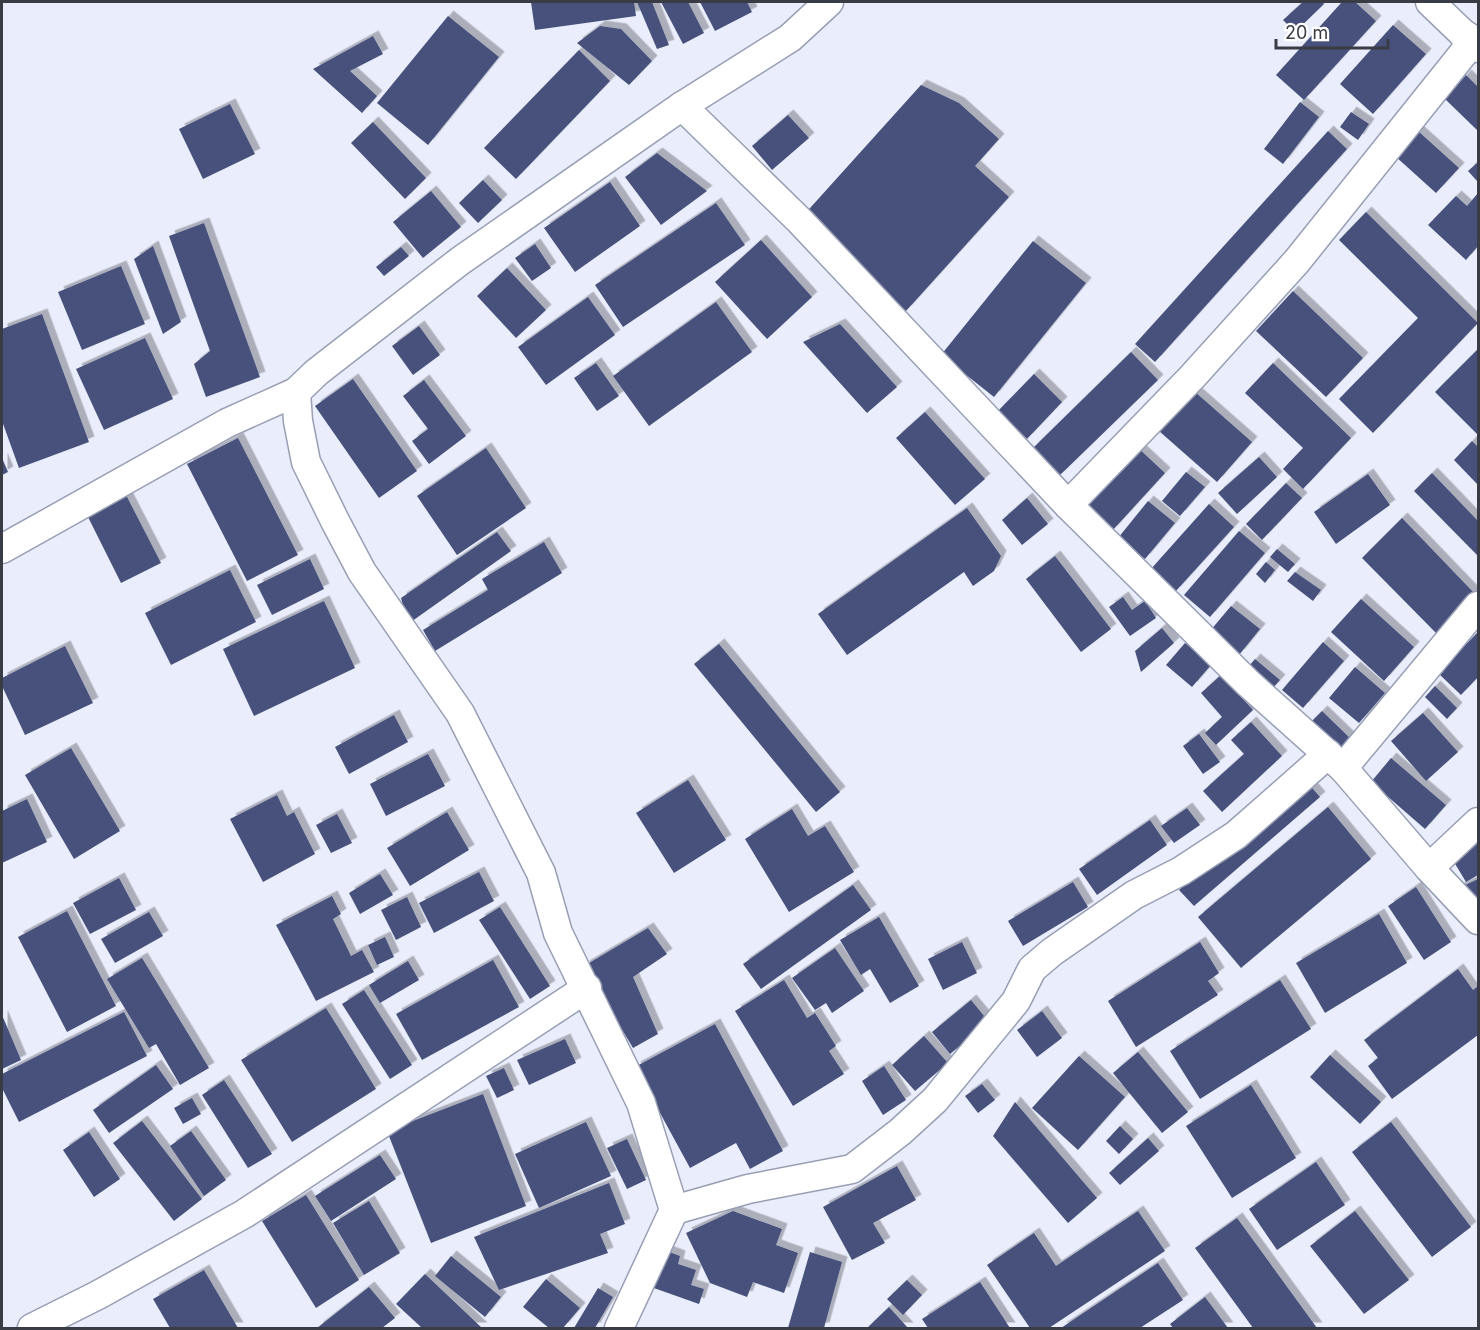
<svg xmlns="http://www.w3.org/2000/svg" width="1480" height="1330" font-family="Inter,sans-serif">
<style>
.building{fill:#46517b;filter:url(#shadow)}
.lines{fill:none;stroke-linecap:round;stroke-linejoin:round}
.street-casing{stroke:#989eb4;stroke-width:31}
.street{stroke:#fff;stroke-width:28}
</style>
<defs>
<filter id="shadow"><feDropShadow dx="5.5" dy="-5.5" stdDeviation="0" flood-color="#0004"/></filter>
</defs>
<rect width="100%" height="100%" fill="#eaeefc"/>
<g class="building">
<polygon points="531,2 634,2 636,16 535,30"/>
<polygon points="637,2 652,2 669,45 657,49"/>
<polygon points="661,2 688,2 704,33 683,44"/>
<polygon points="700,2 747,2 752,12 715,31"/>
<polygon points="1303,2 1322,2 1324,4 1295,32 1283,20"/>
<polygon points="1342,2 1355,2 1376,21 1304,100 1276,75"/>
<polygon points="448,16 499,57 428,145 377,103"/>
<polygon points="1393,25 1426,54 1373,114 1340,84"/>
<polygon points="600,26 621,29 652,61 629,85 577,43"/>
<polygon points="373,36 383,54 350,71 377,96 362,113 313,69"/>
<polygon points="579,50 610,81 516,179 484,148"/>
<polygon points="1466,75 1478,87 1478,131 1445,99"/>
<polygon points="921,85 959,103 999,139 975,166 1009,197 906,311 802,217"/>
<polygon points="1300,102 1319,117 1283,164 1264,149"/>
<polygon points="230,104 255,154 203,179 179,129"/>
<polygon points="1351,112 1369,124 1358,140 1340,127"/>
<polygon points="788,115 809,138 772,170 752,146"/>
<polygon points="373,122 426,178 405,199 351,143"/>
<polygon points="1328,131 1347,149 1155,362 1135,344"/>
<polygon points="1418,131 1459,168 1436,193 1395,156"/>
<polygon points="657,153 707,191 661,225 625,177"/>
<polygon points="1478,162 1478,180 1477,181 1468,171"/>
<polygon points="483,180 502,200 478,223 459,203"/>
<polygon points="610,182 640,226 575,272 544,228"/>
<polygon points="431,191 461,227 423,258 393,222"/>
<polygon points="1478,193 1478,246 1466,260 1428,225 1456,196 1467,206"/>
<polygon points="716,203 745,245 623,327 595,285"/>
<polygon points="1366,212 1478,323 1373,433 1339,399 1418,318 1339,240"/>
<polygon points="204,223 260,377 206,397 194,364 210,351 169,236"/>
<polygon points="761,240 812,297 767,339 715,282"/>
<polygon points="1033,241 1086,283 994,397 941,355"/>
<polygon points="535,244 551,268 532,281 515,258"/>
<polygon points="153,246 181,322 163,334 134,259"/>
<polygon points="401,247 409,256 384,276 376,267"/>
<polygon points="121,266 145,324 82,350 58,292"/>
<polygon points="507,268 546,310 516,338 477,296"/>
<polygon points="1293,291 1363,358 1326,397 1256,331"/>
<polygon points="588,297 615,335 546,385 518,347"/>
<polygon points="716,302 752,352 649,426 613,376"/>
<polygon points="42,314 89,442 19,468 2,421 2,329"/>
<polygon points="840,324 897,387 867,413 803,342"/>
<polygon points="419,326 440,355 413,375 392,346"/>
<polygon points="145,338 173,399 104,430 76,369"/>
<polygon points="1478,349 1478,435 1435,392"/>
<polygon points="1131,352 1158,380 1059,476 1033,448"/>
<polygon points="596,363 619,396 597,411 574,378"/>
<polygon points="1273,363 1351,438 1303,489 1283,469 1303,448 1245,393"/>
<polygon points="1034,374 1062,402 1027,439 998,411"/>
<polygon points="353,379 417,471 379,498 315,406"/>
<polygon points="424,380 466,436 429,464 412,441 428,429 403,396"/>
<polygon points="1194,391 1252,442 1217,482 1159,431"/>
<polygon points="925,412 985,479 955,505 896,438"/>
<polygon points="238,438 298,555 247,581 187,464"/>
<polygon points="1472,441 1478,447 1478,485 1454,460"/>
<polygon points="1136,446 1165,473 1112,531 1083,505"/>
<polygon points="486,448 526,508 457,555 417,496"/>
<polygon points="1259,457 1277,477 1237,514 1218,493"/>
<polygon points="2,458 8,472 2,475"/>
<polygon points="1186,472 1205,487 1180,516 1162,501"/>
<polygon points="1432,473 1478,521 1478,556 1414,491"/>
<polygon points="1368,474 1390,505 1336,544 1314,512"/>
<polygon points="1286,483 1302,498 1262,540 1246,524"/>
<polygon points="126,495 161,563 121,583 87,515"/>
<polygon points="1027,498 1048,524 1022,545 1002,520"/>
<polygon points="1148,501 1175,523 1145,559 1118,538"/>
<polygon points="1209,504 1234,527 1175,592 1151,569"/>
<polygon points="967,508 1001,556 994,571 973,586 964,572 847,655 818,614"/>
<polygon points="1402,518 1476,595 1437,634 1362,558"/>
<polygon points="1239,531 1265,553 1210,617 1184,595"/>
<polygon points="497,532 511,551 408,624 401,598"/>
<polygon points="544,542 562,573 435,651 423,630 488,590 482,579"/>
<polygon points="1277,549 1295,564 1288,572 1270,557"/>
<polygon points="1055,556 1111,629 1081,652 1026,579"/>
<polygon points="310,559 324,589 272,615 257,585"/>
<polygon points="1266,562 1275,570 1265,583 1256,574"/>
<polygon points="230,570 256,622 171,665 145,613"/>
<polygon points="1295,572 1321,590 1313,601 1287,581"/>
<polygon points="1123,597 1132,610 1145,601 1156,618 1130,636 1109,607"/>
<polygon points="1361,599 1414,647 1384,681 1331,632"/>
<polygon points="324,601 355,668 254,716 223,649"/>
<polygon points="1231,606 1260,629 1239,655 1210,631"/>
<polygon points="1162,628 1174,643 1141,672 1135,651"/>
<polygon points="1478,632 1478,677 1461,695 1438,673"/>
<polygon points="1323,642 1344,661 1303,708 1282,690"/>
<polygon points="1185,643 1211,665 1192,687 1166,665"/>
<polygon points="719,644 840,792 816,812 694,664"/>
<polygon points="65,646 93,703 25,735 2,686 2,678"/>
<polygon points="1255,659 1280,680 1269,692 1244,672"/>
<polygon points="1355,667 1385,693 1359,723 1329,698"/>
<polygon points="1221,675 1253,710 1216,745 1205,733 1222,717 1201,693"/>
<polygon points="1435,686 1457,708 1447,719 1425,697"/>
<polygon points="1322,711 1353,741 1339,755 1308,725"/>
<polygon points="1423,713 1458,752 1426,781 1391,741"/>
<polygon points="394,715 408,742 349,774 335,747"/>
<polygon points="1251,722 1282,756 1222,812 1203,791 1244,754 1231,740"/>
<polygon points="1199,734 1220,762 1203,774 1183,746"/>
<polygon points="71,748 120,831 74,859 25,775"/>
<polygon points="428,754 445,786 386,816 370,784"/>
<polygon points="1391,758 1446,805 1425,829 1371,782"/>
<polygon points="688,780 726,840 674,873 636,813"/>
<polygon points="1306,781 1320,797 1194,906 1179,890"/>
<polygon points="277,795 287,816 294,812 315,854 263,882 230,819"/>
<polygon points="27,799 47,842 2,863 2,811"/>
<polygon points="1328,807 1371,859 1241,968 1198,917"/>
<polygon points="1187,808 1200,825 1174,843 1161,826"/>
<polygon points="792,809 808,836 825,826 854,872 789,912 745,839"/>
<polygon points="447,812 469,850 410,886 387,848"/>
<polygon points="337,814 352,843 331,853 316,825"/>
<polygon points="1150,820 1167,845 1097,895 1079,869"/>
<polygon points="1478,840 1478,875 1466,882 1451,857"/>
<polygon points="479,872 494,901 434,933 419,903"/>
<polygon points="380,874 393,895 360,914 349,893"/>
<polygon points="119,878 136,910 90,934 73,903"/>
<polygon points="1478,879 1478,912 1457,889"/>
<polygon points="1073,882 1088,907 1023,946 1008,921"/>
<polygon points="853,885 871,910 761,989 743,964"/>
<polygon points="1416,887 1451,942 1424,960 1388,906"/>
<polygon points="332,896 341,914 333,919 351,956 362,950 374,972 316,1001 276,925"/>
<polygon points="407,897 421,927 396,940 381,910"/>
<polygon points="500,907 550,986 530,999 479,920"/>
<polygon points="67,911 116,1006 67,1032 18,937"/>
<polygon points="149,912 163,936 115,963 101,939"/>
<polygon points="1379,914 1407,963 1325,1013 1296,963"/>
<polygon points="879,917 919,986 890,1003 870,969 861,975 840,940"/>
<polygon points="648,928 667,954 633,977 658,1034 633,1048 584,966"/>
<polygon points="385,937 394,957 377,965 368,945"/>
<polygon points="962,942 977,973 943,990 928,959"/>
<polygon points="1200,942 1219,973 1208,981 1218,995 1136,1047 1108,1001"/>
<polygon points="835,948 864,991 832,1013 826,1003 815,1010 792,978"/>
<polygon points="142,958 209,1068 180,1085 156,1044 149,1048 107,979"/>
<polygon points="493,960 519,1007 422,1060 396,1014"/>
<polygon points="408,961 419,980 380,1003 369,985"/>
<polygon points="1458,969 1473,990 1478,986 1478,1035 1392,1099 1368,1066 1378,1058 1364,1040"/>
<polygon points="784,980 807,1018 815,1013 836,1046 829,1051 844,1074 793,1106 735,1011"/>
<polygon points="1280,980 1311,1029 1200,1099 1170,1051"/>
<polygon points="364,990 412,1065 390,1079 342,1004"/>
<polygon points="971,1000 989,1022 950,1054 932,1032"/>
<polygon points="326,1008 376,1089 292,1142 241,1060"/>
<polygon points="1042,1011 1062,1038 1037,1057 1017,1030"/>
<polygon points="124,1012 147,1056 19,1122 2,1088 2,1074"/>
<polygon points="2,1015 21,1060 2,1069"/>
<polygon points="715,1024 783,1151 750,1169 736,1143 690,1168 635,1067"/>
<polygon points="924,1036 948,1063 915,1091 892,1065"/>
<polygon points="565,1039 576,1063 529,1085 517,1060"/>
<polygon points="1138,1052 1188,1112 1162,1133 1113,1073"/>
<polygon points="1330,1055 1381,1102 1360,1124 1310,1077"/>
<polygon points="1079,1056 1125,1097 1078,1150 1032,1108"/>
<polygon points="156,1065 173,1089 109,1133 93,1110"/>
<polygon points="884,1066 906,1100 883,1115 862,1081"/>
<polygon points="504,1068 514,1090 497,1098 486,1076"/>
<polygon points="224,1080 272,1154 248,1168 202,1095"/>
<polygon points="982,1084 995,1100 978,1113 965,1096"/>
<polygon points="1251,1085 1296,1158 1232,1198 1186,1126"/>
<polygon points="483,1094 526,1206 431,1243 387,1131"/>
<polygon points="192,1098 201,1114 183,1124 174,1108"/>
<polygon points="1015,1102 1097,1198 1068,1223 993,1136"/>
<polygon points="142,1121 202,1199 174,1221 113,1143"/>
<polygon points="586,1122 611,1176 539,1208 515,1154"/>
<polygon points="1391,1122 1471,1227 1432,1257 1352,1152"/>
<polygon points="1120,1126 1133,1139 1119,1154 1106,1141"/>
<polygon points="191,1131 226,1180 204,1196 170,1146"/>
<polygon points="89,1132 120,1179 94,1197 63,1150"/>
<polygon points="1148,1138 1159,1151 1120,1185 1109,1173"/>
<polygon points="627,1139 646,1180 627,1189 607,1148"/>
<polygon points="380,1155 396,1179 331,1221 315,1196"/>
<polygon points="1316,1162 1345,1205 1277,1250 1249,1209"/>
<polygon points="897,1166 916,1200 873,1223 885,1243 852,1260 823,1207"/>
<polygon points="609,1183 625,1224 600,1234 608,1253 499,1290 474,1237"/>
<polygon points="306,1195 359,1280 316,1308 262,1221"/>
<polygon points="369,1201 400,1253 364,1275 333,1223"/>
<polygon points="733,1211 782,1229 776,1245 798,1253 784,1293 753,1282 747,1297 710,1283 686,1233"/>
<polygon points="1138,1211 1165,1251 1049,1328 1030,1328 987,1265 1034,1233 1056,1266"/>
<polygon points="1355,1211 1409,1280 1364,1314 1310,1246"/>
<polygon points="1237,1218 1317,1328 1253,1328 1195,1248"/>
<polygon points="664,1250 680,1256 678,1264 696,1270 691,1285 704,1289 699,1304 651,1287"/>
<polygon points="810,1252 842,1262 824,1328 788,1328"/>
<polygon points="451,1256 501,1297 485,1317 435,1276"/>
<polygon points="1158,1263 1183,1300 1140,1328 1061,1328"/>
<polygon points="204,1270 238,1328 170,1328 153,1299"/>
<polygon points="425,1274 482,1328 422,1328 396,1304"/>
<polygon points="546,1279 580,1308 563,1328 549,1328 523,1307"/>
<polygon points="907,1280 922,1295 903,1315 887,1299"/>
<polygon points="980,1282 1010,1328 928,1328 922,1319"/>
<polygon points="369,1287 395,1318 382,1328 317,1328"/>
<polygon points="598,1288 613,1297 595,1328 574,1328"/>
<polygon points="1205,1297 1228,1328 1173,1328 1170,1324"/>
<polygon points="889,1307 908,1328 867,1328"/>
</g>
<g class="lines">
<g class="street-casing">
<g id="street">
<polyline points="1430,2 1478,48"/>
<polyline points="682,106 800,221 1068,505 1248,683 1343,768 1429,868 1478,920"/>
<polyline points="296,392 298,421 306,462 335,521 362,572 460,713 541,873 558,933 641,1103 674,1210 619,1328"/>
<polyline points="1068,505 1193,376 1297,261 1466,50 1467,36"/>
<polyline points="2,549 227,423 296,392 317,372 460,261 682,106 790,38 829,2"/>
<polyline points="1343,768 1478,606"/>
<polyline points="1429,868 1478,822"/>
<polyline points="674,1210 748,1189 852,1169 900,1132 935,1100 1016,1001 1032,969 1052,952 1134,895 1181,871 1236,835 1328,754"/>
<polyline points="32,1328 98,1295 244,1214 587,988"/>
</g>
</g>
<use href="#street" class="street"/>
</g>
<rect width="1480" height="1330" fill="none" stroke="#3a3c45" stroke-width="6"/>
<path d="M1276 39v9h112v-9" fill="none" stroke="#3a3c45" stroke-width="3"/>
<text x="1285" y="39" font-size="18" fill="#3a3c45" stroke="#ffffff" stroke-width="4.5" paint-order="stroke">20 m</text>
</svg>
